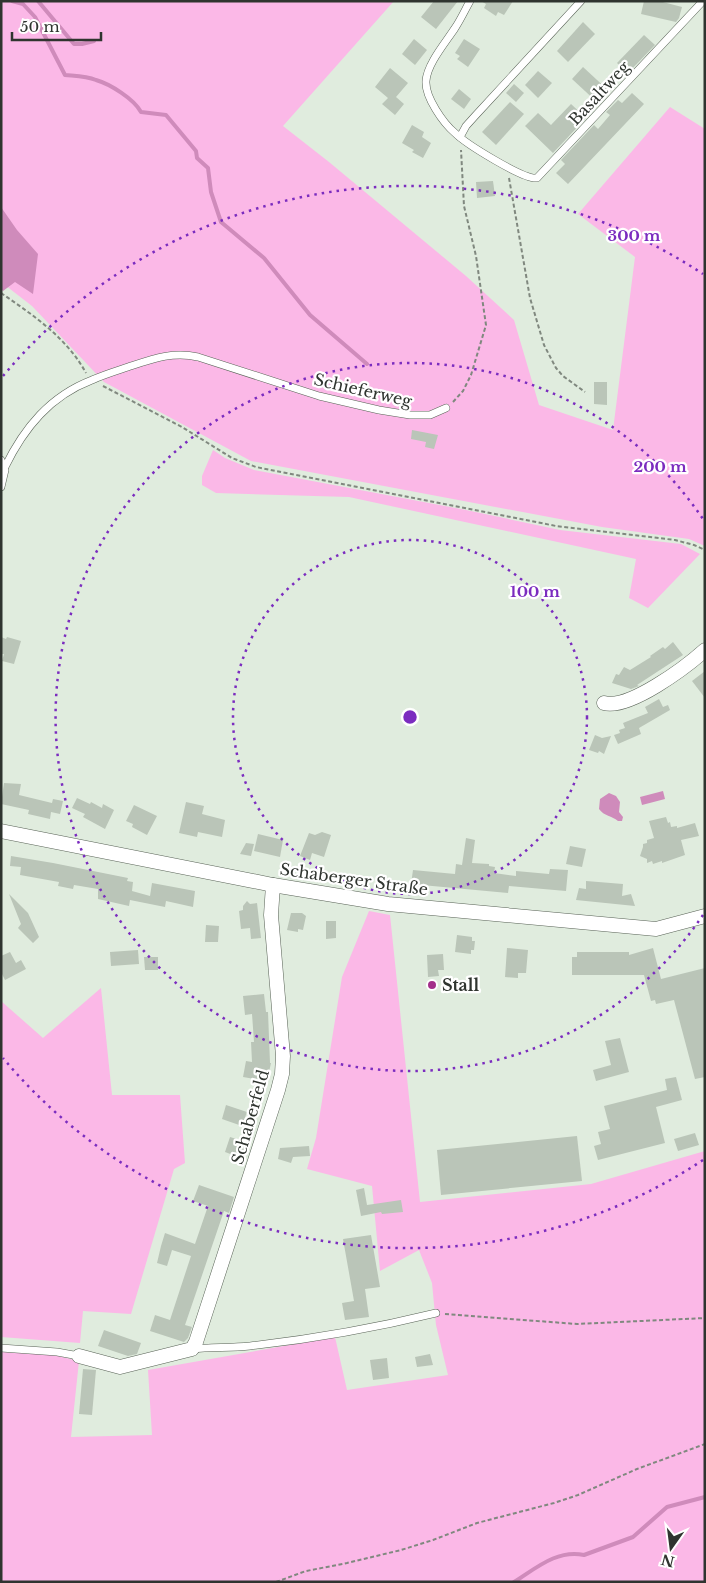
<svg xmlns="http://www.w3.org/2000/svg" width="706" height="1583" font-family="'Libre Baskerville',serif">
<style>
.green{fill:#fbb8e7}
.water{fill:#cf8bbb}
.lines{fill:none;stroke-linecap:round;stroke-linejoin:round}
.stream{stroke:#cf8bbb;stroke-width:4}
.building{fill:#bac5b8}
.lane-casing{stroke:#586256;stroke-width:8}
.street-casing{stroke:#586256;stroke-width:15}
.path{stroke:#80887f;stroke-width:2;stroke-dasharray:4 2.5;stroke-linecap:butt}
.lane{stroke:#fff;stroke-width:7}
.street{stroke:#fff;stroke-width:14}
.ring{fill:none;stroke:#7b2cbf;stroke-width:2.5;stroke-dasharray:2.5 5}
.poi-dot{fill:#a32f8a;stroke:#fff;stroke-width:2}
.labels{text-anchor:middle;stroke-width:4.5;stroke-linejoin:round;paint-order:stroke}
.street-label{font-size:16px;fill:#2f342f;stroke:#fff}
.poi-label{font-size:16px;font-weight:bold;fill:#2f342f;stroke:#fff;text-anchor:start}
.centre{fill:#7b2cbf;stroke:#fff;stroke-width:2.5}
.ring-label{font-size:15px;text-anchor:middle;font-weight:bold;fill:#7b2cbf;stroke:#fff;stroke-width:4.5;stroke-linejoin:round;paint-order:stroke}
</style>
<rect width="100%" height="100%" fill="#e0ecde"/>
<g class="green">
<polygon points="1,1 394,1 283,126 329,162 466,276 514,320 539,405 613,430 635,257 578,214 670,107 705,129 705,546 689,539 602,527 251,461 104,382 32,306 1,282"/>
<polygon points="213,450 225,458 254,470 466,510 560,530 681,544 700,554 648,608 629,598 636,559 349,497 216,493 202,485 202,476"/>
<polygon points="369,911 390,915 420,1202 591,1184 705,1151 705,1582 1,1582 1,1352 54,1355 79,1361 71,1437 152,1435 148,1370 335,1337 347,1390 448,1375 436,1325 432,1283 419,1250 380,1271 372,1186 307,1169 316,1138 342,977"/>
<polygon points="101,988 112,1095 180,1095 185,1163 174,1169 131,1314 83,1311 80,1343 1,1337 1,1001 43,1038"/>
</g>
<g class="water">
<polygon points="1,207 17,230 38,254 33,294 15,282 3,291 1,289"/>
<polygon points="663,791 665,799 642,805 640,797"/>
<path d="M609,793L616,796L620,802L619,812L623,817L622,821H618C612,816 604,816 599,809L600,799Z"/>
</g>
<g class="lines">
<g class="stream">
<path d="M12,1L23,4L35,17L65,75C75,76 86,76 96,80C110,84 134,99 141,112L166,115L196,151L197,158L208,168L211,192L221,222L264,258L310,315L367,364"/>
<polyline points="38,1 74,44 82,44 94,41"/>
<path d="M514,1582C535,1569 557,1549 584,1555L633,1537L667,1507L705,1497"/>
</g>
</g>
<g class="building">
<polygon points="434,1 458,1 436,29 421,17"/>
<polygon points="481,1 513,1 504,15 498,12 496,16 484,8 486,4"/>
<polygon points="644,1 659,1 682,7 679,18 676,22 641,14"/>
<polygon points="583,22 595,34 568,62 557,51"/>
<polygon points="644,35 655,45 628,73 617,63"/>
<polygon points="414,39 427,50 415,65 402,54"/>
<polygon points="464,39 480,49 468,67 457,59 460,56 455,53"/>
<polygon points="583,67 610,92 599,104 572,79"/>
<polygon points="390,68 408,83 396,97 404,104 395,115 382,104 388,98 375,87"/>
<polygon points="538,71 552,83 538,98 525,85"/>
<polygon points="514,84 524,93 516,102 506,93"/>
<polygon points="459,89 471,99 464,109 451,99"/>
<polygon points="632,93 644,104 568,184 556,173 565,164 561,160 594,125 598,129 610,115 606,112 618,100 622,103"/>
<polygon points="510,102 524,114 496,145 482,132"/>
<polygon points="571,104 586,118 553,153 525,126 538,113 551,125"/>
<polygon points="412,125 424,132 422,137 431,143 423,158 412,152 414,150 402,143"/>
<polygon points="493,181 495,196 477,198 476,182"/>
<polygon points="594,382 607,382 607,405 594,404"/>
<polygon points="412,430 438,435 434,449 425,447 426,442 411,439"/>
<polygon points="1,637 6,639 7,637 21,641 14,664 2,661 4,654 1,654"/>
<polygon points="673,642 683,655 637,685 639,686 631,689 612,683 616,674 619,675 624,667 630,670 651,657 650,656 663,647 665,649"/>
<polygon points="705,671 705,698 692,681"/>
<polygon points="659,699 663,707 668,705 670,710 639,728 641,734 618,744 614,735 620,733 619,730 625,728 623,723 648,713 645,707"/>
<polygon points="595,735 602,738 611,736 604,754 599,751 598,753 589,750"/>
<polygon points="4,783 21,784 19,795 52,803 53,799 63,801 60,814 51,812 50,819 28,814 29,810 1,804"/>
<polygon points="77,798 90,804 91,802 102,808 103,804 114,810 105,829 83,817 85,814 72,808"/>
<polygon points="186,802 204,806 202,814 225,820 222,837 198,832 197,837 179,833"/>
<polygon points="134,805 157,816 147,835 132,827 133,824 126,821"/>
<polygon points="666,817 668,823 670,822 671,827 677,826 677,828 695,823 699,836 681,840 685,855 662,863 662,861 653,864 652,861 647,863 647,859 640,856 643,847 643,844 647,843 647,840 654,838 649,821"/>
<polygon points="322,832 331,835 324,857 312,853 310,860 300,856 309,833 315,835"/>
<polygon points="258,834 283,840 280,857 254,851"/>
<polygon points="466,838 475,840 472,863 489,864 489,866 495,867 494,873 516,876 516,871 549,874 550,869 568,870 566,891 509,886 508,893 411,884 413,870 455,874 456,864 462,865"/>
<polygon points="246,843 254,844 251,856 240,854"/>
<polygon points="570,846 586,849 582,867 566,864"/>
<polygon points="11,856 53,863 128,878 127,881 133,882 132,891 150,896 152,883 195,891 193,907 166,901 165,907 130,900 129,906 98,899 98,889 74,885 73,889 58,886 59,882 20,875 21,867 10,866"/>
<polygon points="586,881 623,884 622,896 631,894 635,906 576,900 579,888 586,889"/>
<polygon points="9,894 28,913 39,937 33,943 18,928 21,924"/>
<polygon points="247,901 250,904 257,903 261,938 251,939 250,928 241,929 239,911 243,910 243,906"/>
<polygon points="291,913 302,913 306,916 303,930 298,929 298,932 287,930"/>
<polygon points="326,921 336,921 336,938 326,939"/>
<polygon points="206,925 219,926 218,942 205,942"/>
<polygon points="457,935 472,937 472,941 475,941 474,950 471,950 471,954 455,952"/>
<polygon points="507,948 528,950 526,973 518,973 518,978 505,977"/>
<polygon points="653,948 661,979 705,968 705,1077 695,1079 674,1000 656,1004 655,1000 651,1001 644,975 572,975 572,957 577,957 577,952 629,952 629,955"/>
<polygon points="138,950 139,964 111,966 110,952"/>
<polygon points="10,952 16,963 21,960 26,969 5,980 1,972 1,956"/>
<polygon points="443,954 444,970 438,970 439,976 428,977 427,955"/>
<polygon points="144,957 158,957 158,970 145,970"/>
<polygon points="264,994 266,1012 268,1012 270,1063 271,1063 267,1081 243,1077 246,1061 252,1062 251,1042 254,1042 252,1014 245,1015 243,996"/>
<polygon points="620,1038 629,1072 596,1081 593,1070 611,1065 605,1041"/>
<polygon points="676,1077 682,1100 656,1107 665,1143 598,1160 594,1146 601,1144 598,1132 610,1129 604,1106 667,1090 665,1079"/>
<polygon points="226,1105 247,1112 242,1126 222,1119"/>
<polygon points="695,1133 699,1145 678,1151 674,1139"/>
<polygon points="577,1136 582,1181 441,1195 437,1150"/>
<polygon points="230,1137 246,1142 241,1158 225,1152"/>
<polygon points="309,1146 310,1156 293,1157 291,1163 278,1159 280,1148"/>
<polygon points="199,1185 234,1197 229,1213 224,1211 185,1325 192,1327 188,1338 184,1342 150,1331 155,1315 170,1320 191,1256 172,1250 167,1266 157,1263 161,1246 165,1233 195,1244 208,1206 193,1201"/>
<polygon points="364,1188 367,1205 401,1200 403,1212 382,1214 381,1212 361,1216 356,1190"/>
<polygon points="371,1235 380,1287 365,1289 369,1317 345,1320 342,1303 354,1301 343,1239"/>
<polygon points="104,1330 141,1343 137,1354 128,1356 98,1346"/>
<polygon points="430,1354 433,1365 417,1367 415,1357"/>
<polygon points="387,1358 389,1378 373,1380 370,1360"/>
<polygon points="83,1369 96,1370 92,1415 79,1414"/>
</g>
<g class="lines">
<g class="lane-casing">
<g id="lane">
<path d="M470,1C465,10 461,19 455,28C446,42 427,64 426,81C425,97 443,123 455,133C466,144 524,180 537,178L703,1"/>
<polyline points="460,137 466,126 475,116 581,1"/>
<polyline points="1,460 5,470 1,487"/>
<path d="M5,467C24,428 50,396 92,380C103,375 116,371 128,367C152,359 173,351 198,357L319,396L379,410L410,415H430L446,408"/>
<polyline points="1,1348 57,1352 79,1356"/>
<path d="M192,1349C212,1347 231,1348 250,1346C312,1339 375,1328 436,1313"/>
</g>
</g>
<g class="street-casing">
<g id="street">
<path d="M604,703C629,710 686,667 705,650"/>
<polyline points="1,831 273,885 388,904 656,929 705,916"/>
<polyline points="79,1356 120,1367 192,1349 196,1342 278,1090 282,1074 283,1056 271,915 273,885"/>
</g>
</g>
<g class="path">
<polyline points="509,178 530,298 544,345 556,368 563,376 585,392"/>
<path d="M1,293C33,315 67,338 86,373"/>
<polyline points="103,386 182,427 232,458 256,467 556,526 675,540 694,545 705,550"/>
<polyline points="453,402 463,391 471,375 486,325 476,256 464,206 461,150"/>
<polyline points="445,1314 577,1324 705,1318"/>
<polyline points="276,1582 306,1571 347,1563 401,1550 433,1540 477,1523 554,1503 578,1495 637,1469 705,1444"/>
</g>
<use href="#lane" class="lane"/>
<use href="#street" class="street"/>
</g>
<g class="ring">
<circle cx="410" cy="717" r="177"/>
<path d="M703 915A354 354 0 1 1 703 519"/>
<path d="M703 1160A531 531 0 0 1 3 1058M3 376A531 531 0 0 1 703 274"/>
</g>
<circle class="poi-dot" cx="432" cy="985" r="5"/>
<g class="labels">
<g class="street-label">
<text transform="translate(599 93) rotate(-47)" y="6">Basaltweg</text>
<text transform="translate(363 390) rotate(13)" y="6">Schieferweg</text>
<text transform="translate(354 879) rotate(8)" y="6">Schaberger Straße</text>
<text transform="translate(250 1117) rotate(-74)" y="6">Schaberfeld</text>
</g>
<g class="poi-label">
<text x="442" y="991">Stall</text>
</g>
</g>
<circle cx="410" cy="717" r="8" class="centre"/>
<g class="ring-label">
<text x="634" y="241">300 m</text>
<text x="660" y="472">200 m</text>
<text x="535" y="597">100 m</text>
</g>
<rect width="706" height="1583" fill="none" stroke="#2f342f" stroke-width="5"/>
<g transform="translate(671 1548) rotate(194)" stroke="#ffffff" stroke-width="4" paint-order="stroke">
<path d="M0-4L9 19L0 12L-9 19Z" fill="#2f342f"/>
<text y="-8" font-size="14" font-weight="bold" text-anchor="middle" fill="#2f342f">N</text>
</g>
<path d="M12 32v8h89v-8" fill="none" stroke="#2f342f" stroke-width="2.5"/>
<text x="20" y="32" font-size="15" fill="#2f342f" stroke="#ffffff" stroke-width="4" paint-order="stroke">50 m</text>
</svg>
